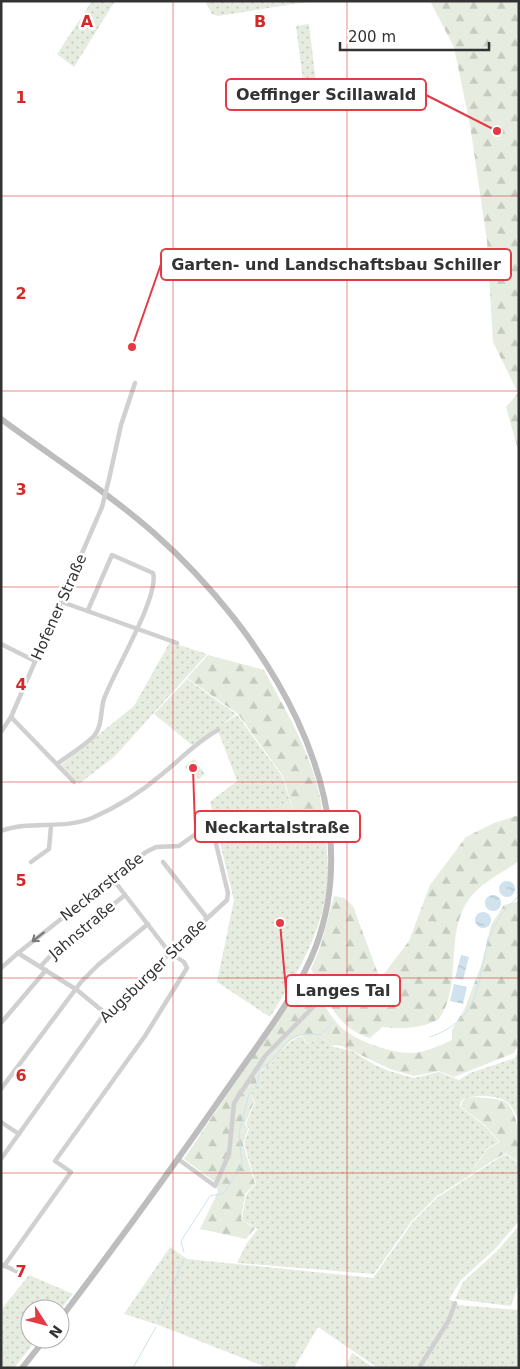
<svg xmlns="http://www.w3.org/2000/svg" width="520" height="1369" font-family="'DejaVu Sans',sans-serif">
<style>
.green{fill:url(#green-dots)}
.forest{fill:url(#forest-firs)}
.pitch{fill:#e6ecdf}
.water{fill:url(#water-ripples)}
.lines{fill:none;stroke-linecap:round;stroke-linejoin:round}
.stream{stroke:#cfe2ee;stroke-width:1}
.street{stroke:#d0d0d0;stroke-width:4.5}
.secondary{stroke:#bdbdbd;stroke-width:6}
.street-bridge{stroke:#d0d0d0;stroke-width:4.5}
.oneway{stroke:#7a7a7a}
.grid{fill:none;stroke:#d62828;stroke-width:1;stroke-opacity:0.55}
.labels{text-anchor:middle;stroke-width:5;stroke-linejoin:round;paint-order:stroke}
.street-label{font-size:15px;fill:#333;stroke:#fff}
.grid-label{font-size:16px;text-anchor:middle;font-weight:bold;fill:#d62828;stroke:#fff;stroke-width:5;stroke-linejoin:round;paint-order:stroke}
.leader{fill:none;stroke:#e63946;stroke-width:2}
.callout-dot{fill:#e63946;stroke:#fff;stroke-width:2}
.callout{fill:#fff;stroke:#e63946;stroke-width:2}
.callout-label{font-size:16px;text-anchor:middle;font-weight:bold;fill:#333}
</style>
<defs>
<pattern id="green-dots" width="8" height="8" patternUnits="userSpaceOnUse" patternTransform="scale(1.25)"><rect width="8" height="8" fill="#e6ecdf"/><path d="M2 2h.1M6 6h.1" fill="none" stroke="#c6cbc0" stroke-width="1.8" stroke-linecap="round"/></pattern>
<pattern id="forest-firs" width="22" height="20" patternUnits="userSpaceOnUse" patternTransform="scale(1.25)"><rect width="22" height="20" fill="#e6ecdf"/><path d="M5 1l3.5 6h-7zM16 11l3.5 6h-7z" fill="#c6cbc0"/></pattern>
<pattern id="water-ripples" width="26" height="14" patternUnits="userSpaceOnUse" patternTransform="scale(1.25)"><rect width="26" height="14" fill="#cfe2ee"/><path d="M2 4q2-2 4 0t4 0M15 11q2-2 4 0t4 0" fill="none" stroke="#b2c2cd"/></pattern>
</defs>
<rect width="100%" height="100%" fill="#fff"/>
<g class="green">
<polygon points="92,1 115,1 74,67 57,54"/>
<polygon points="205,1 313,1 218,16 212,14"/>
<polygon points="309,24 316,83 305,97 296,26"/>
<polygon points="170,642 207,654 115,756 79,784 61,765 134,706"/>
<path d="M187,679L236,714L221,725L237,715L282,776L297,823L323,816C325,835 328,854 328,873C326,927 298,973 270,1017L217,982L234,900L210,802L237,781L217,728L192,745L154,714Z"/>
<polygon points="194,759 205,774 199,779 191,770 188,772 185,766"/>
<path d="M302,1036L306,1043L310,1044L320,1036L334,1047L352,1051L373,1064L389,1071L414,1078L439,1072L459,1080L470,1073L515,1058L519,1048V1121C516,1114 512,1105 505,1101C496,1095 469,1094 461,1101L460,1107L484,1125L499,1142L487,1148L469,1176L437,1196L411,1222L374,1274L237,1263L247,1243L258,1229L242,1220L246,1195L256,1184L244,1144L249,1129L246,1124L255,1102L251,1094C257,1087 256,1079 261,1072C263,1066 272,1065 276,1059C284,1048 288,1041 302,1036Z"/>
<polygon points="505,1154 519,1163 519,1221 495,1249 461,1280 449,1299 459,1305 519,1310 519,1368 378,1368 318,1327 294,1368 268,1368 156,1324 124,1314 170,1247 187,1259 373,1278 412,1223 438,1197"/>
<polygon points="519,1226 519,1283 511,1306 455,1299 463,1282 497,1251"/>
<polygon points="29,1275 73,1294 60,1310 30,1309 30,1339 37,1339 14,1368 3,1368 1,1310"/>
<polygon points="352,1353 374,1368 345,1368"/>
</g>
<g class="forest">
<polygon points="430,1 519,1 519,453 506,407 518,393 493,342 487,241 470,125 454,47"/>
<path d="M208,655L264,670C289,716 317,763 323,816L297,823L283,776L238,714L187,678Z"/>
<path d="M519,815V861C505,871 487,880 475,892C441,927 465,982 439,1019C421,1029 402,1029 382,1027L370,1038C336,1028 326,998 311,969L320,948L334,896L344,898L353,906L380,979L409,941L430,885L466,837L494,823Z"/>
<path d="M519,901V1043L514,1053L454,1077L439,1071L414,1076L390,1069L342,1046L332,1045L320,1036L310,1044L306,1042L302,1035C286,1041 285,1047 276,1059C272,1065 263,1066 260,1071C256,1079 256,1087 251,1094L254,1102L245,1124L248,1129L243,1144L255,1184L245,1194L241,1220L255,1228L246,1239L200,1229L218,1192L215,1182L184,1159L309,972C317,989 324,1009 337,1023C351,1040 390,1053 411,1053C425,1053 440,1045 452,1040V1030L465,1008L482,963L491,925L504,905Z"/>
<path d="M475,1097C484,1098 495,1098 503,1101C520,1109 519,1144 519,1162L505,1153L470,1175L487,1149L500,1142L484,1124L461,1107L462,1102L466,1098Z"/>
</g>
<polygon class="pitch" points="289,804 299,834 285,839 276,808"/>
<g class="water">
<circle cx="507" cy="889" r="8"/>
<circle cx="493" cy="903" r="8"/>
<circle cx="483" cy="920" r="8"/>
<polygon points="461,955 469,957 463,980 455,978"/>
<polygon points="454,984 467,987 463,1004 450,1001"/>
</g>
<g class="lines">
<g class="stream">
<path d="M430,1037C492,1015 472,969 496,923C502,912 510,904 519,896"/>
<path d="M184,1252L181,1242L183,1238L210,1196L224,1193L242,1164L239,1133L249,1094L255,1088L261,1068C287,1054 280,1029 320,1035L333,1023"/>
<polyline points="158,1323 184,1258"/>
<polyline points="133,1368 156,1327"/>
</g>
<g class="street">
<polyline points="109,479 121,425 135,383"/>
<polyline points="62,602 177,643"/>
<polyline points="1,644 35,661"/>
<polyline points="11,717 74,782"/>
<polyline points="1,732 11,717 102,507"/>
<path d="M57,764C69,755 84,746 94,736C103,725 100,711 104,699C113,673 160,596 153,573L112,555L88,610"/>
<path d="M1,831C31,820 63,830 92,818C117,807 140,793 161,775C180,760 196,742 218,730"/>
<polyline points="31,862 49,849 51,826"/>
<polyline points="163,862 207,918"/>
<polyline points="18,953 77,990 105,1013"/>
<polyline points="41,966 51,955 125,895"/>
<polyline points="1,968 18,953 146,852 156,847 179,846 211,823 228,893 227,900 105,1013 1,1159"/>
<polyline points="1,1023 46,970"/>
<polyline points="1,1089 81,982 98,965 148,924"/>
<polyline points="1,1122 19,1134"/>
<polyline points="178,1159 215,1186 229,1154 234,1103 265,1056 323,997"/>
<polyline points="3,1265 18,1272"/>
<polyline points="4,1266 71,1172 55,1161 145,1036 187,968 184,962 169,952 112,878"/>
<polyline points="419,1368 449,1320 455,1303"/>
</g>
<g class="secondary">
<path d="M1,419C52,457 106,491 154,533C263,630 372,795 316,946C300,990 261,1040 234,1079C178,1160 120,1240 60,1319"/>
<polyline points="22,1368 45,1339"/>
</g>
<polyline class="street-bridge" points="102,507 109,479"/>
</g>
<defs><path id="oneway-shaft" d="M-6 0H5M1.5-3L5.5 0L1.5 3" fill="none" stroke-width="1.6" stroke-linecap="round" stroke-linejoin="round" transform="scale(1.25)"/></defs>
<use class="oneway" href="#oneway-shaft" transform="translate(38 937) rotate(142)"/>
<path class="grid" d="M173,1V1368M347,1V1368M1,196H519M1,391H519M1,587H519M1,782H519M1,978H519M1,1173H519"/>
<g class="labels">
<g class="street-label">
<text transform="translate(59 607) rotate(-66)" y="5">Hofener Straße</text>
<text transform="translate(102 887) rotate(-38)" y="5">Neckarstraße</text>
<text transform="translate(82 930) rotate(-40)" y="5">Jahnstraße</text>
<text transform="translate(153 971) rotate(-44)" y="5">Augsburger Straße</text>
</g>
</g>
<g class="grid-label">
<text x="87" y="27">A</text>
<text x="260" y="27">B</text>
<text x="21" y="103">1</text>
<text x="21" y="299">2</text>
<text x="21" y="495">3</text>
<text x="21" y="690">4</text>
<text x="21" y="886">5</text>
<text x="21" y="1081">6</text>
<text x="21" y="1277">7</text>
</g>
<path class="leader" d="M497 131L426 95M132 347L161 264M193 768L195 827M280 923L286 990"/>
<g class="callout-dot">
<circle cx="497" cy="131" r="5"/>
<circle cx="132" cy="347" r="5"/>
<circle cx="193" cy="768" r="5"/>
<circle cx="280" cy="923" r="5"/>
</g>
<g class="callout">
<rect x="226" y="79" width="200" height="31" rx="5"/>
<rect x="161" y="249" width="350" height="31" rx="5"/>
<rect x="195" y="811" width="165" height="31" rx="5"/>
<rect x="286" y="975" width="114" height="31" rx="5"/>
</g>
<g class="callout-label">
<text x="326" y="100">Oeffinger Scillawald</text>
<text x="336" y="270">Garten- und Landschaftsbau Schiller</text>
<text x="277" y="833">Neckartalstraße</text>
<text x="343" y="996">Langes Tal</text>
</g>
<rect width="520" height="1369" fill="none" stroke="#333333" stroke-width="5"/>
<g transform="translate(45 1324) rotate(126)"><circle r="24" fill="#ffffff" stroke="#adadad"/>
<path d="M0-4L9 19L0 12L-9 19Z" fill="#e63946"/>
<text y="-8" font-size="14" font-weight="bold" text-anchor="middle" fill="#333333">N</text>
</g>
<path d="M340 42v8h149v-8" fill="none" stroke="#333333" stroke-width="2.5"/>
<text x="348" y="42" font-size="15" fill="#333333" stroke="#ffffff" stroke-width="4" paint-order="stroke">200 m</text>
</svg>
